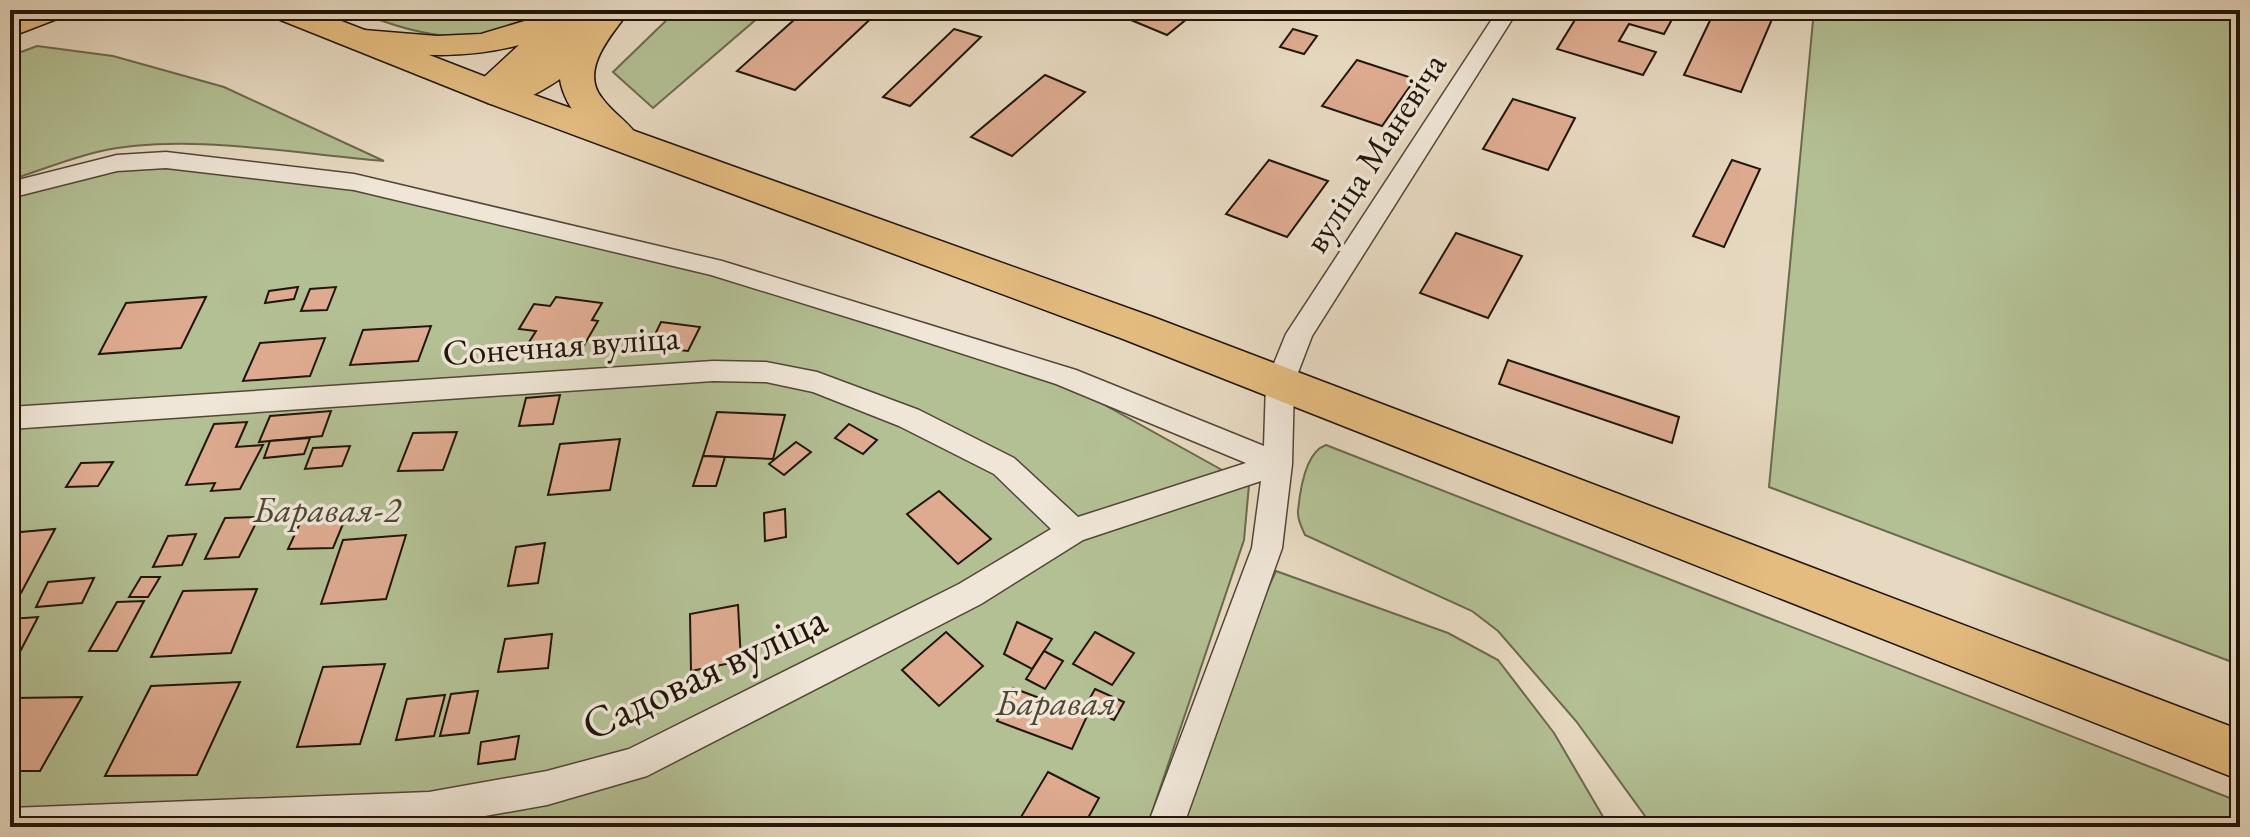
<svg xmlns="http://www.w3.org/2000/svg" width="2250" height="837" font-family="'EB Garamond',serif">
<style>
.green{fill:#b3c094;stroke:#6a6a4e;stroke-width:2}
.building{fill:#deab90;stroke:#211509;stroke-width:2}
.lines{fill:none;stroke-linecap:round;stroke-linejoin:round}
.minor-casing{stroke:#524637;stroke-width:3}
.primary-casing{stroke:#211509;stroke-width:3}
.trunk-casing{stroke:#211509;stroke-width:3}
.minor{fill:#efe6d7;fill-rule:evenodd}
.primary{fill:#e4bc80;fill-rule:evenodd}
.trunk{fill:#e4bc80;fill-rule:evenodd}
.labels{text-anchor:middle;stroke-width:7;stroke-linejoin:round;paint-order:stroke}
.street-label{font-size:36px;fill:#211509;stroke:#efe6d7}
.park-label{font-size:36px;font-style:italic;fill:#4d4833;stroke:#efe6d7}
.near-street-label{font-size:44px;fill:#211509;stroke:#efe6d7}
</style>
<rect width="100%" height="100%" fill="#e7d9c1"/>
<filter id="stains"><feTurbulence type="fractalNoise" baseFrequency=".0025" numOctaves="4"/><feColorMatrix values="0 0 0 0 .2 0 0 0 0 .09 0 0 0 0 .02 0 0 0 .5 -.17"/></filter>
<radialGradient id="worn" r=".72"><stop offset=".6" stop-color="#630" stop-opacity="0"/><stop offset="1" stop-color="#630" stop-opacity=".3"/></radialGradient>
<g class="green">
<path d="M354,10H560C484,49 430,42 354,10Z"/>
<polygon points="677,10 767,10 653,108 613,72"/>
<polygon points="1814,10 2240,10 2240,665 1769,487"/>
<path d="M37,46L113,56L224,87L384,161C296,154 182,132 97,152C68,159 39,171 10,180V56Z"/>
<polygon points="160,167 348,188 713,273 1065,383 1249,485 1244,540 1147,827 10,827 10,197 107,172"/>
<path d="M1326,445L2240,802V827H1653L1576,721L1498,631L1472,611L1305,535C1302,528 1297,519 1298,511C1300,490 1305,452 1326,445Z"/>
<polygon points="1276,571 1448,633 1498,660 1554,733 1609,827 1159,827"/>
</g>
<g class="building">
<polygon points="805,10 880,10 795,90 737,71"/>
<polygon points="1107,10 1198,10 1167,35"/>
<polygon points="1581,10 1670,10 1676,12 1664,34 1629,24 1619,41 1656,52 1643,75 1557,49"/>
<polygon points="1715,10 1748,10 1773,17 1741,92 1684,75"/>
<polygon points="954,29 981,37 910,106 883,97"/>
<polygon points="1293,29 1317,36 1304,54 1280,47"/>
<polygon points="1357,60 1415,79 1382,126 1322,106"/>
<polygon points="1045,75 1085,92 1012,156 971,137"/>
<polygon points="1513,99 1575,118 1548,170 1483,149"/>
<polygon points="1269,160 1328,181 1287,237 1226,214"/>
<polygon points="1732,160 1760,169 1724,247 1693,236"/>
<polygon points="1456,233 1522,256 1488,318 1420,293"/>
<polygon points="298,287 294,299 265,303 269,291"/>
<polygon points="336,287 327,310 301,311 310,289"/>
<polygon points="206,297 181,348 99,354 126,303"/>
<polygon points="556,297 602,303 592,320 598,321 579,354 526,347 536,331 519,329 534,304 550,306"/>
<polygon points="661,322 700,327 688,351 649,347"/>
<polygon points="431,326 418,361 350,365 363,330"/>
<polygon points="325,338 310,376 243,381 260,343"/>
<polygon points="1508,360 1679,417 1672,443 1499,384"/>
<polygon points="560,395 553,424 519,426 526,398"/>
<polygon points="331,411 322,436 259,442 270,416"/>
<polygon points="717,412 785,415 773,459 703,456"/>
<polygon points="247,422 236,447 263,445 240,489 211,491 215,483 186,485 214,424"/>
<polygon points="849,424 877,440 863,454 835,438"/>
<polygon points="457,432 443,470 398,471 413,433"/>
<polygon points="310,438 304,454 264,458 270,441"/>
<polygon points="620,439 610,490 548,495 560,444"/>
<polygon points="796,442 811,452 784,475 769,464"/>
<polygon points="350,446 342,466 305,469 313,448"/>
<polygon points="703,456 725,457 716,486 693,486"/>
<polygon points="113,462 98,486 66,487 81,463"/>
<polygon points="939,491 991,539 958,564 907,514"/>
<polygon points="785,509 786,537 765,541 764,513"/>
<polygon points="259,517 239,557 205,559 225,518"/>
<polygon points="345,519 333,548 288,549 301,521"/>
<polygon points="55,529 21,593 10,594 10,533"/>
<polygon points="196,534 182,565 153,567 168,536"/>
<polygon points="406,535 386,599 321,604 343,540"/>
<polygon points="545,543 538,583 508,586 516,547"/>
<polygon points="141,577 160,577 148,597 129,597"/>
<polygon points="94,578 82,603 36,607 48,582"/>
<polygon points="257,589 231,653 151,657 183,591"/>
<polygon points="144,601 117,651 89,651 117,602"/>
<polygon points="738,605 741,661 691,671 690,614"/>
<polygon points="38,617 10,671 10,619"/>
<polygon points="1017,622 1052,639 1032,669 1004,654"/>
<polygon points="946,632 983,666 939,706 902,670"/>
<polygon points="1095,632 1134,653 1112,685 1073,664"/>
<polygon points="552,634 548,668 498,672 505,639"/>
<polygon points="1044,651 1063,661 1045,689 1026,679"/>
<polygon points="385,664 360,744 297,747 323,667"/>
<polygon points="240,682 197,775 105,776 151,686"/>
<polygon points="1013,688 1087,716 1072,749 997,721"/>
<polygon points="1095,689 1124,702 1114,720 1085,707"/>
<polygon points="478,691 469,733 440,736 451,694"/>
<polygon points="445,695 434,736 396,740 407,699"/>
<polygon points="82,697 40,771 10,771 10,704 14,698"/>
<polygon points="519,736 515,759 478,764 481,742"/>
<polygon points="1048,772 1099,798 1083,827 1015,827"/>
</g>
<g class="lines">
<g class="minor-casing">
<polygon id="minor" points="1498,10 1518,10 1312,336 1294,383 1292,464 1282,548 1183,827 1147,827 1252,548 1261,481 1083,540 981,604 647,776 547,805 429,826 10,827 10,808 429,792 547,771 629,749 959,584 1051,529 994,474 899,426 813,392 766,382 713,381 10,429 10,407 713,361 766,362 817,372 919,410 1014,458 1078,517 1246,463 1056,384 889,330 711,275 354,190 166,168 117,171 10,198 10,182 117,155 166,152 354,174 722,261 1076,370 1264,446 1266,383 1286,334"/>
</g>
<g class="primary-casing">
<polygon id="primary" points="268,10 313,10 512,87 1153,317 2240,730 2240,780 1123,339 488,103 273,17"/>
</g>
<g class="trunk-casing">
<g id="trunk">
<polygon points="23,10 67,10 62,17 10,37 10,15"/>
<path d="M561,10H630C615,31 578,69 602,98C612,112 627,121 637,135L632,143C599,152 564,109 560,79C539,93 513,109 488,103L483,95L482,79L519,45C467,59 417,56 364,50L352,47L347,40L352,33L364,30L437,36L481,34Z"/>
</g>
</g>
<use href="#minor" class="minor"/>
<use href="#primary" class="primary"/>
<use href="#trunk" class="trunk"/>
</g>
<g class="labels">
<g class="street-label">
<text transform="translate(1374 152) rotate(-57)" y="13">вуліца Маневіча</text>
<text transform="translate(561 344) rotate(-4)" y="13">Сонечная вуліца</text>
</g>
<g class="park-label">
<text x="327" y="522">Баравая-2</text>
<text x="1056" y="715">Баравая</text>
</g>
<g class="near-street-label">
<text transform="translate(704 672) rotate(-25)" y="15">Садовая вуліца</text>
</g>
</g>
<rect width="2250" height="837" fill="none" stroke="#e7d9c1" stroke-width="40"/>
<rect x="12" y="12" width="2226" height="813" fill="none" stroke="#211509" stroke-width="4"/>
<rect x="20" y="20" width="2210" height="797" fill="none" stroke="#211509" stroke-width="2"/>
<rect width="100%" height="100%" filter="url(#stains)"/>
<rect width="100%" height="100%" fill="url(#worn)"/>
</svg>
